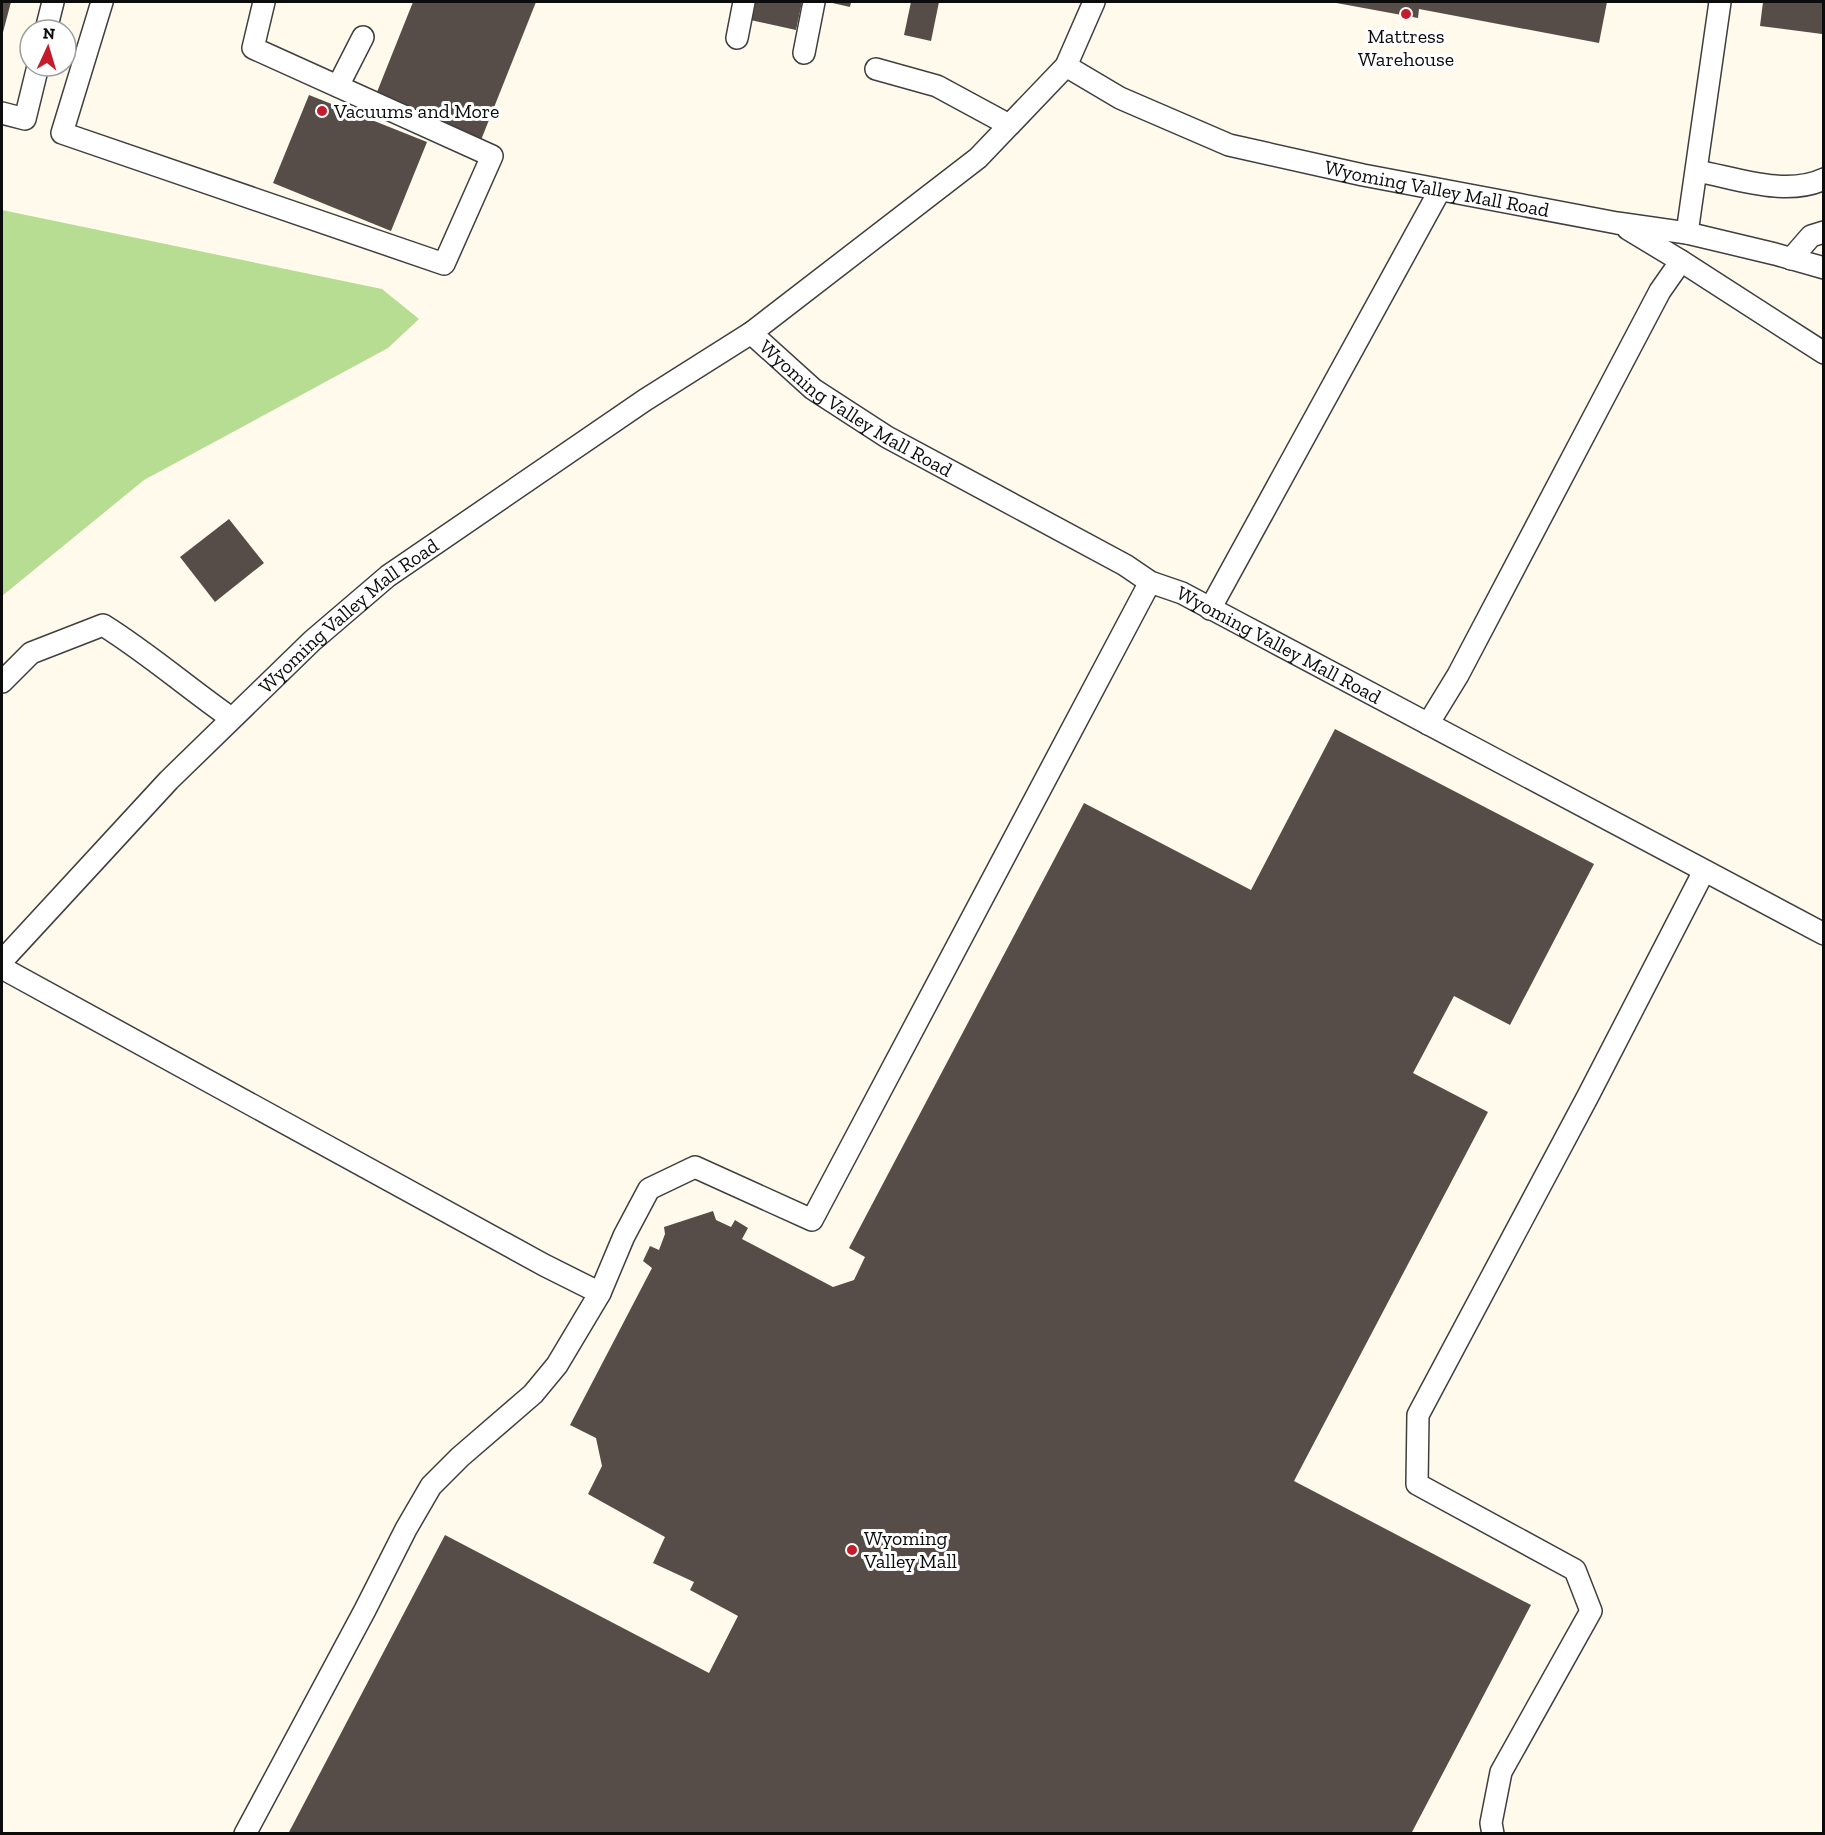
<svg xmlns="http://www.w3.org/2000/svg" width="1825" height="1835" font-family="'Zilla Slab',serif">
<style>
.forest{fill:#b6dd91}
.building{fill:#564d48}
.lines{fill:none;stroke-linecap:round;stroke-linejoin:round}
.lane-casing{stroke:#3f3f3f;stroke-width:24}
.lane{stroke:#fff;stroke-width:21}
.poi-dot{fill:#c51c2b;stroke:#fff;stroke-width:2}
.labels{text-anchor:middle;stroke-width:6;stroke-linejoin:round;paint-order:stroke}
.poi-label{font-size:20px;fill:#0c0c0c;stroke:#fff;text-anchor:start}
.street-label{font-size:20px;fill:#0c0c0c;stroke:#fff}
</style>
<rect width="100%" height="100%" fill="#fffaeb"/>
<polygon class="forest" points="2,210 382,289 419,319 388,348 144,480 2,596"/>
<g class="building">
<polygon points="2,2 11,2 2,36"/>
<polygon points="413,2 536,2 481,140 375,97"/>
<polygon points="750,2 802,2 796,30 746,19"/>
<polygon points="828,2 851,2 850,7"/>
<polygon points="911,2 939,2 931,41 904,35"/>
<polygon points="1331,2 1607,2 1599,43 1419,9 1418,18"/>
<polygon points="1763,2 1824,2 1822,34 1760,26"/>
<polygon points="309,95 427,142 391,231 273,183"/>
<polygon points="229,519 264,563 215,602 180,557"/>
<polygon points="1335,729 1594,864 1510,1025 1454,996 1413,1073 1488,1112 1294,1481 1531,1605 1411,1834 288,1834 445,1535 709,1673 738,1616 690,1590 694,1582 653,1563 665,1537 588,1494 602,1466 596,1438 570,1425 652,1268 643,1261 650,1246 659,1250 665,1234 664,1227 713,1211 716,1220 731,1227 735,1220 748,1228 742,1239 833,1287 854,1280 865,1257 849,1248 1084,803 1251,890"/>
</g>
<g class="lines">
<g class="lane-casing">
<g id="lane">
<polyline points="102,2 62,133 444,264 492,156 253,48 264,2"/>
<polyline points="46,30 53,2"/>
<polyline points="737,38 744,2"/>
<polyline points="804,53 814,2"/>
<path id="s1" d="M1066,66L1120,98L1229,145L1363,175L1617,223L1687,233L1775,254L1824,268"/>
<polyline points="876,69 937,86 1009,125"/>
<polyline points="338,86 363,37"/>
<polyline points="2,113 25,119 38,66"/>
<path d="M1697,171C1736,178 1786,197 1824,179"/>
<polyline points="1628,229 1681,261"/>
<polyline points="1687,233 1720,2"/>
<polyline points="1791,259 1811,236 1824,232"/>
<path id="s2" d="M751,333L813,389L887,437L1125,565L1150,582L1182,593L1244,626L1824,934"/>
<polyline points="1210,609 1440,190"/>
<path d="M2,682L31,653L103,625C148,653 188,688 231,718"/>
<polyline points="1428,724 1458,675 1660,291 1681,261 1824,353"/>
<path id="s3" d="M2,961L169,780L312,641L388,576L645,400L751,333L978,158L1066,66L1094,2"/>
<polyline points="2,968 544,1265 600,1293 624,1236 649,1189 695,1167 812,1220 1150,582"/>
<polyline points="245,1834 365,1610 406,1529 431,1486 460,1457 533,1394 557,1365 600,1293"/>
<polyline points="1493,1834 1491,1823 1501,1772 1591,1611 1575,1570 1417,1484 1418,1415 1588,1096 1704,871"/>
</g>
</g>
<use href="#lane" class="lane"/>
</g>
<g class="poi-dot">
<circle cx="1406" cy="14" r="6"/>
<circle cx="322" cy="111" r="6"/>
<circle cx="852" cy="1550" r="6"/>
</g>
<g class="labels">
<g class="poi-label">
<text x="1406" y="43" text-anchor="middle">Mattress<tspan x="1406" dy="23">Warehouse</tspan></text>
<text x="334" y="118">Vacuums and More</text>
<text x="864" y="1545">Wyoming<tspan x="864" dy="23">Valley Mall</tspan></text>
</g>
<g class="street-label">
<text dy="7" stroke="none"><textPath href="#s1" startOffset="394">Wyoming Valley Mall Road</textPath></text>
<text dy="7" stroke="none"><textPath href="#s2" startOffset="130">Wyoming Valley Mall Road</textPath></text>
<text dy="7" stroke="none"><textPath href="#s3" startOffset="490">Wyoming Valley Mall Road</textPath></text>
<text dy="7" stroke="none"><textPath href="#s2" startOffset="616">Wyoming Valley Mall Road</textPath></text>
</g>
</g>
<rect width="1825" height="1835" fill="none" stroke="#0c0c0c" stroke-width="6"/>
<g transform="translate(48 48) rotate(4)"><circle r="28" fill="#ffffff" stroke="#9e9e9e" stroke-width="1.5"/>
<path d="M0-4.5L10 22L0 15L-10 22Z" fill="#c51c2b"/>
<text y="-9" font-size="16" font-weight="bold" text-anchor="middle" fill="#0c0c0c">N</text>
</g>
</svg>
